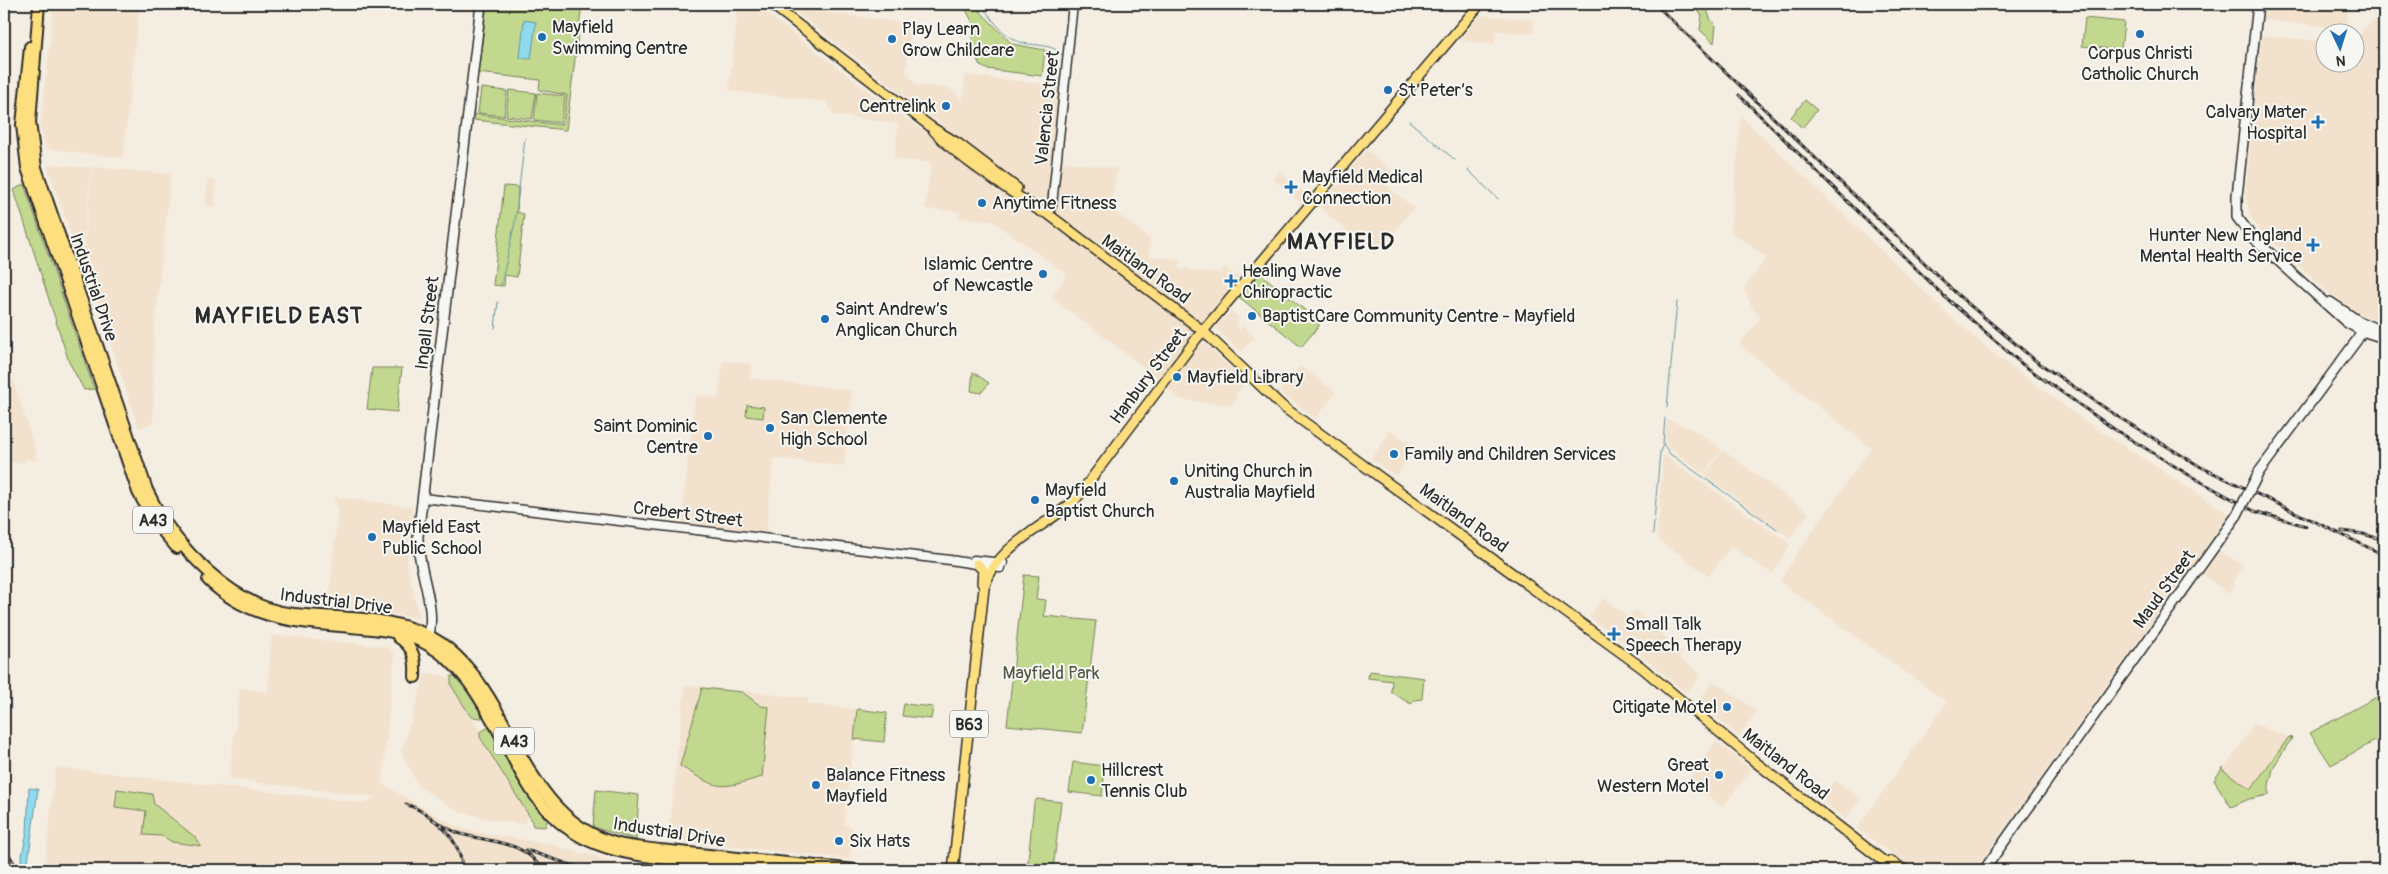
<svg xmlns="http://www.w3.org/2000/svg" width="2388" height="874" font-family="Pangolin,sans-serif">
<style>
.built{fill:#f2e2cd}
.green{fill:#c2d88e;stroke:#76825c}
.water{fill:#8edbed;stroke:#66959f}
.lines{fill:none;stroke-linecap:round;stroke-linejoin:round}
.stream{stroke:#66959f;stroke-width:1}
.tertiary-casing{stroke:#2b2b2b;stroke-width:11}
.secondary-casing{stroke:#2b2b2b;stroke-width:12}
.primary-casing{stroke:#2b2b2b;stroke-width:12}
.trunk-casing{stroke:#2b2b2b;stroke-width:14}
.tertiary{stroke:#f6f6f2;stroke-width:8}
.secondary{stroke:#f6f6f2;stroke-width:9}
.primary{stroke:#fedf80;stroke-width:9}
.trunk{stroke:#fedf80;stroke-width:10}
.rail-casing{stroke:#2b2b2b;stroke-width:3}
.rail{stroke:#f6f6f2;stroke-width:1;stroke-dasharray:4;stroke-linecap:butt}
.secondary-bridge-casing{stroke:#2b2b2b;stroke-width:12;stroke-linecap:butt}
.secondary-bridge{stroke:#f6f6f2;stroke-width:9}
.poi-dot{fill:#1f6fb2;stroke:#f6f6f2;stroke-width:2}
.labels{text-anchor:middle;stroke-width:4;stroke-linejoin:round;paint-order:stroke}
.shield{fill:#f6f6f2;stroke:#686867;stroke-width:1}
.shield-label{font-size:16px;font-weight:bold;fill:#2b2b2b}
.poi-label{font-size:18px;fill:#2b2b2b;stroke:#f6f6f2;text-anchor:start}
.street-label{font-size:18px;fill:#2b2b2b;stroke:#f6f6f2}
.park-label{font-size:18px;fill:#515644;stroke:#f6f6f2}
.district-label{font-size:22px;font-weight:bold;letter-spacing:1px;fill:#2b2b2b;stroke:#f6f6f2}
</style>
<rect width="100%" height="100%" fill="#f4ede1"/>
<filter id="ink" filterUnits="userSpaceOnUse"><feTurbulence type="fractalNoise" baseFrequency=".02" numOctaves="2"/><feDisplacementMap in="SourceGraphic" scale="10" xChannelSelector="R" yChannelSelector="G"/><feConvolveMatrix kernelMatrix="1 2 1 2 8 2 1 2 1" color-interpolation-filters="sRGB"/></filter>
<g filter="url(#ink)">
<g class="built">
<polygon points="51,4 140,4 123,158 47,149 40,129 53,16"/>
<polygon points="738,4 754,4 888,106 935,138 969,146 786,4 813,4 826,12 912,24 906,71 916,85 949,88 959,96 963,103 965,75 1060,86 1053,160 1117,169 1110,208 1150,239 1150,256 1179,260 1181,262 1177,267 1183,271 1187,267 1192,271 1219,273 1225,267 1239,278 1194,334 1246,382 1235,394 1238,397 1231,405 1182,400 1167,389 1158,378 1051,297 1067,275 1036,252 990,220 959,218 960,212 925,209 931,163 894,159 898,124 834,115 826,102 729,91"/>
<polygon points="2108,4 2160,4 2159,10"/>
<polygon points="2265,4 2349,4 2346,29 2263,20"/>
<polygon points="1481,15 1534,20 1533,34 1496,31 1495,44 1460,41"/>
<polygon points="2373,21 2384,22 2384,325 2366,317 2330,294 2261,231 2251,218 2245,194 2262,35 2325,42 2326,62 2356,62 2356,45 2360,45 2361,32"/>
<polygon points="1741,116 1948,314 1992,352 2079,417 2229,514 1975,870 1943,870 1939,867 1937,870 1913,870 1857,828 1947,702 1780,582 1799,550 1871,448 1739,344 1761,317 1753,310 1744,288 1767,258 1733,233 1730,228"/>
<polygon points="1366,150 1395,174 1386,185 1414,208 1375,254 1319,207"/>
<polygon points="51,164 91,168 83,249 75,248 48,168"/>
<polygon points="92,167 171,174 154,333 153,423 139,428 83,262"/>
<polygon points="1280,171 1308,195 1301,203 1273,179"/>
<polygon points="208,180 215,181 216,183 214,206 205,205"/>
<polygon points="1231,311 1239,318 1236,325 1240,329 1243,326 1255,337 1241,352 1215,328"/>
<polygon points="4,351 36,452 36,461 26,459 24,463 4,461"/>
<polygon points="723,361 751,364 750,378 852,390 844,466 774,458 766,532 681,523 695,396 718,398"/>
<polygon points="1300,366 1336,392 1316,418 1279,392"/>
<polygon points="1667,420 1690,428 1722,449 1704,474 1667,447 1665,439"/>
<polygon points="1391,430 1416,449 1396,476 1371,459"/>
<polygon points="1723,450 1809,513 1790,538 1705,475"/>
<polygon points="1663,455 1790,544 1773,574 1731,547 1709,576 1657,539"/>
<polygon points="334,497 413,507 407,563 419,618 328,606 338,510"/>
<polygon points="2220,551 2244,566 2232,582 2235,585 2229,594 2203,575"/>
<polygon points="1603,598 1628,617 1635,610 1682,653 1679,658 1701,674 1688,691 1685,692 1636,651 1589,617"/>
<polygon points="271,635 387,647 395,654 382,784 455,826 480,833 550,844 628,866 671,870 44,870 56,767 365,803 376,797 229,779 240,688 268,692"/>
<polygon points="431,673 448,677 528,814 525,824 497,821 460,812 419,787 401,752 425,675"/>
<polygon points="1713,681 1757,711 1739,736 1698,702"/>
<polygon points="685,685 808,698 808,704 857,709 844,825 853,827 850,859 668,840"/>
<polygon points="2254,724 2289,737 2251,790 2223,770"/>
<polygon points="1716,741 1751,770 1723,807 1687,781"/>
<polygon points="1835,780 1861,799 1846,819 1821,800"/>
</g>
<g class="green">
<polygon points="487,4 582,4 566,130 474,120 475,114 561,125 563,124 567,95 539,90 540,80 478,73"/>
<polygon points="963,4 973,4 1012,44 1045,50 1042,76 987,69 980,66 972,47 973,23"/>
<polygon points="1689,4 1705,4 1710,18 1716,26 1714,43 1700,30 1702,15"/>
<polygon points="2085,18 2124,22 2121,50 2082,46"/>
<polygon points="481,88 507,91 504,116 478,113"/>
<polygon points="509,90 536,93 532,119 506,116"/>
<polygon points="537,93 565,96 561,123 534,120"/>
<polygon points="1805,100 1817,110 1802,128 1791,117"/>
<polygon points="24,184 94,389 95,389 84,390 69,362 14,190"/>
<polygon points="504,186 518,187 517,212 524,214 517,277 505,275 504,286 493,285"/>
<polygon points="1261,274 1319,322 1319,326 1301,347 1239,297 1257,275"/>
<polygon points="372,368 402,368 397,412 367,409"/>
<polygon points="973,372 989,383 981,393 971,391"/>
<polygon points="747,405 764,407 763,418 746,416"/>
<polygon points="1024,575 1039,576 1036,599 1046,600 1044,616 1096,621 1082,733 1007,725"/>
<polygon points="1369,671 1424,678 1422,699 1415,700 1411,704 1391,692 1392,681 1368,678"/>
<polygon points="451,676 458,676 481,711 482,718 471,717 451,685"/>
<path d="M702,688L742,692L761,706L769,707L762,777C718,790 719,790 680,766Z"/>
<polygon points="2384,693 2384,736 2331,765 2310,733"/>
<polygon points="904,704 933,707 931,719 902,716"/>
<polygon points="857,709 887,713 884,742 854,739"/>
<polygon points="489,727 525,790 548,818 545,827 533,826 531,819 480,737 480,732"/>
<polygon points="2289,737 2292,738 2274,766 2269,785 2269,795 2249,799 2231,807 2214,780 2223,767 2223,770 2251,789"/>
<polygon points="1073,762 1105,766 1102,796 1069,792"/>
<polygon points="117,789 152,794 154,804 195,837 201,846 172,842 162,836 143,835 146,811 115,807"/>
<polygon points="596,790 639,795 636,840 593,827"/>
<polygon points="1037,799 1061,802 1053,870 1027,870 1034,803"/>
</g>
<g class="water">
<polygon points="524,20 536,22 531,59 520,58"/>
<polygon points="29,788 38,789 27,869 23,869 21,860 27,832"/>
</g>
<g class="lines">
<g class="stream">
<path d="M980,4C990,15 1001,34 1015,40C1030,48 1051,41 1062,55"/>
<polyline points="1409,121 1455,160"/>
<polyline points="1468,170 1498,199"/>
<polyline points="501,285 515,222 525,138"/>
<polyline points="495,328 498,302"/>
<polyline points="1667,407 1677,302"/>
<polyline points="1663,444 1670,454 1777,529"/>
<polyline points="1653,534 1660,452 1663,444 1665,418"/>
<polyline points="4,857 10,870"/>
</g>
<g class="tertiary-casing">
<g id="tertiary">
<polyline points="1048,214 1052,205 1073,4"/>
<polyline points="423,498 950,560 1000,568"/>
<polyline points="974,560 1003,563"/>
</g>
</g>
<g class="secondary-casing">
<g id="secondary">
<polyline points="2258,4 2237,196 2237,217 2253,238 2346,322 2362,331 2384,338"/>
<polyline points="2330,302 2360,322 2384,332"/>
<polyline points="2259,472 2357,340 2364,327"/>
<path d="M427,643C439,606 417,573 418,536L481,4"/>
<polyline points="1984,870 2237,515"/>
</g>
</g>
<g class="primary-casing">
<g id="primary">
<polyline points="771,4 931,127 959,144 1017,188"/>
<path d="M931,127C952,155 1010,190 1040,211L1048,214L1203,331L1282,406L1641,667L1754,761L1895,870"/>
<polyline points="977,564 983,570 982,583"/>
<polyline points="1891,861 1904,870"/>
<path d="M953,870L984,588C997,544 1045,528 1076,499L1197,338L1480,4"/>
</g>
</g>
<g class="trunk-casing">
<g id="trunk">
<path d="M39,4L30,122L36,168L147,490C172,544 232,608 294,614C342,619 399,614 441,643C465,660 481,683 496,709C526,763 550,824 615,843C629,847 645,848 660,850L856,870"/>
<polyline points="30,47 22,125 27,168 138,492 154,521 177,548"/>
<path d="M208,580C252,623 304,622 362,628C385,630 408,633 428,645C463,665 481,700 500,734C514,759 526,787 545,808C582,851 633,855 686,861C715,864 743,867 772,870"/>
<path d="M398,637C414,647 416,659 415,677"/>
</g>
</g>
<use href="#tertiary" class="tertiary"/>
<use href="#secondary" class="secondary"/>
<use href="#primary" class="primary"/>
<use href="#trunk" class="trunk"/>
<g class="rail-casing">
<g id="rail">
<polyline points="1655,4 1959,296 2036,361 2120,418 2201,467 2384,555"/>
<polyline points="1739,95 1944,296 2022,364 2114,429 2189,475 2254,511 2306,526"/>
<polyline points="2342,531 2363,534 2384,540"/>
<path d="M406,804C433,814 462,839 462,870"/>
<path d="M433,820C441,824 450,830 458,833C488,843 524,839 542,870"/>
<polyline points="4,846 18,870"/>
<polyline points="526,850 586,870"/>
</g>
</g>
<use href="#rail" class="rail"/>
<g class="secondary-bridge-casing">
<polyline id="secondary-bridge" points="2237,515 2259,472"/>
</g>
<use href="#secondary-bridge" class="secondary-bridge"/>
</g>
</g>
<g class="poi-dot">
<circle cx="2140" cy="34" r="5"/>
<circle cx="542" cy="37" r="5"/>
<circle cx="892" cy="39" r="5"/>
<circle cx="1388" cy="90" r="5"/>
<circle cx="946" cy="106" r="5"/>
<path d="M2315.5 114.5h5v5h5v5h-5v5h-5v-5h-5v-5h5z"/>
<path d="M1288.5 179.5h5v5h5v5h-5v5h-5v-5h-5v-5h5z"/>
<circle cx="982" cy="203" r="5"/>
<path d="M2310.5 237.5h5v5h5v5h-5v5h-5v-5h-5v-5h5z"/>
<circle cx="1043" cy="274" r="5"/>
<path d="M1228.5 273.5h5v5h5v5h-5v5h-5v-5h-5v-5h5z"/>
<circle cx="1252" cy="316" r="5"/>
<circle cx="825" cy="319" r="5"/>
<circle cx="1177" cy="377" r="5"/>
<circle cx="770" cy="428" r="5"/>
<circle cx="708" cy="436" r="5"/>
<circle cx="1394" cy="454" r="5"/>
<circle cx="1174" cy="481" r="5"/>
<circle cx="1035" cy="500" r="5"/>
<circle cx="372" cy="537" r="5"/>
<path d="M1611.5 626.5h5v5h5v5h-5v5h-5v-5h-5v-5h5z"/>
<circle cx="1727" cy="707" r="5"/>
<circle cx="1719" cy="775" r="5"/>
<circle cx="1091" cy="780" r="5"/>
<circle cx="816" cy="785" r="5"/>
<circle cx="839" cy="841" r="5"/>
</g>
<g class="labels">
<g class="shield">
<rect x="133" y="506.5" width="40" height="27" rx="4"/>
<rect x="950" y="710.5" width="38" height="27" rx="4"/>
<rect x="494" y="727.5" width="40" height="27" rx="4"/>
</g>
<g class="shield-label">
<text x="153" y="526">A43</text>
<text x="969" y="730">B63</text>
<text x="514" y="747">A43</text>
</g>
<g class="poi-label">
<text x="552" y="33">Mayfield<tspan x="552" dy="21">Swimming Centre</tspan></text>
<text x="902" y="35">Play Learn<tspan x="902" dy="21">Grow Childcare</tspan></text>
<text x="2140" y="59" text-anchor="middle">Corpus Christi<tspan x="2140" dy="21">Catholic Church</tspan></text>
<text x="1398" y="96">St Peter’s</text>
<text x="936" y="112" text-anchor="end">Centrelink</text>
<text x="2307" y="118" text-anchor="end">Calvary Mater<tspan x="2307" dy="21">Hospital</tspan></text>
<text x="1302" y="183">Mayfield Medical<tspan x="1302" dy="21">Connection</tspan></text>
<text x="992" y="209">Anytime Fitness</text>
<text x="2302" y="241" text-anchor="end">Hunter New England<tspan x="2302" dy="21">Mental Health Service</tspan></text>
<text x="1033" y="270" text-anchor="end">Islamic Centre<tspan x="1033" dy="21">of Newcastle</tspan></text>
<text x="1242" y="277">Healing Wave<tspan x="1242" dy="21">Chiropractic</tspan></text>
<text x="835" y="315">Saint Andrew’s<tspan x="835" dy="21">Anglican Church</tspan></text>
<text x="1262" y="322">BaptistCare Community Centre - Mayfield</text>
<text x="1187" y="383">Mayfield Library</text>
<text x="780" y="424">San Clemente<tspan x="780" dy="21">High School</tspan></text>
<text x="698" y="432" text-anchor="end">Saint Dominic<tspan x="698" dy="21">Centre</tspan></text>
<text x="1404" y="460">Family and Children Services</text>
<text x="1184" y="477">Uniting Church in<tspan x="1184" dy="21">Australia Mayfield</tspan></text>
<text x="1045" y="496">Mayfield<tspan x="1045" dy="21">Baptist Church</tspan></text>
<text x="382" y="533">Mayfield East<tspan x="382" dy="21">Public School</tspan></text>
<text x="1625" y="630">Small Talk<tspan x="1625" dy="21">Speech Therapy</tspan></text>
<text x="1717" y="713" text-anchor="end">Citigate Motel</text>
<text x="1709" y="771" text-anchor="end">Great<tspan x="1709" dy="21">Western Motel</tspan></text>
<text x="1101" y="776">Hillcrest<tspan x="1101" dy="21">Tennis Club</tspan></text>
<text x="826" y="781">Balance Fitness<tspan x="826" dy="21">Mayfield</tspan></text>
<text x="849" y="847">Six Hats</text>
</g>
<g class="street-label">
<text transform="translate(1047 108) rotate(-84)" y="6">Valencia Street</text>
<text transform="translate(1146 269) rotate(36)" y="6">Maitland Road</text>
<text transform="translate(94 287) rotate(71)" y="6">Industrial Drive</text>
<text transform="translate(427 323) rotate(-83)" y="6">Ingall Street</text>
<text transform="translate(1148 376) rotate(-53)" y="6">Hanbury Street</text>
<text transform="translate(688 514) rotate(7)" y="6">Crebert Street</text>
<text transform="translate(1464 518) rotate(36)" y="6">Maitland Road</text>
<text transform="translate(2164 589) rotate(-54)" y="6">Maud Street</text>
<text transform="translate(336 601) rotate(7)" y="6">Industrial Drive</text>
<text transform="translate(1786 764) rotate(38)" y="6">Maitland Road</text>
<text transform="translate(669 832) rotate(9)" y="6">Industrial Drive</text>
</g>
<g class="park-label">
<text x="1051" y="679">Mayfield Park</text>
</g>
<g class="district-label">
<text x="1341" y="249">MAYFIELD</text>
<text x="279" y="323">MAYFIELD EAST</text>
</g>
</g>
<rect width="2388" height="874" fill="none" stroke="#f6f6f2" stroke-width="20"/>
<rect x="10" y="10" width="2368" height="854" fill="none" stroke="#2b2b2b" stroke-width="2" filter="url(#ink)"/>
<g transform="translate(2340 48) rotate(176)"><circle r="24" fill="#f6f6f2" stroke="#a5a5a2"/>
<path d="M0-4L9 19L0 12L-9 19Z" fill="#1f6fb2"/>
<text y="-8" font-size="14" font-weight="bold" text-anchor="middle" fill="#2b2b2b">N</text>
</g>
</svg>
